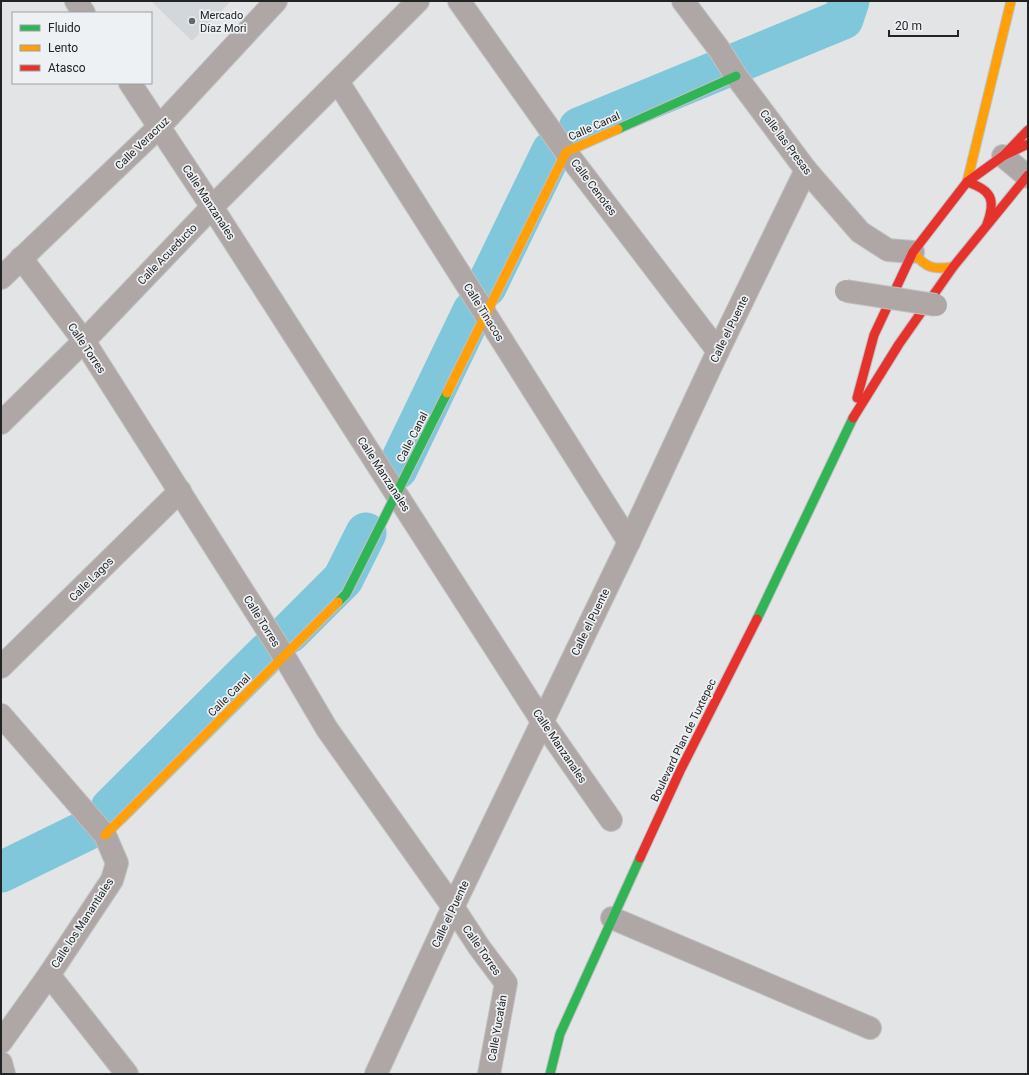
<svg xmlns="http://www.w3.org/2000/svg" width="1029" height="1075" font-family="Roboto,sans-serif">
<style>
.built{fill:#d2d7dc}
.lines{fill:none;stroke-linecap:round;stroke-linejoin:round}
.river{stroke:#81c7db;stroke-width:41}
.street-casing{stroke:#c0c1c2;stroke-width:24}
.fast-casing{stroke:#c0c1c2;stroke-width:11}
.slow-casing{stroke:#c0c1c2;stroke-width:11}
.jam-casing{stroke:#c0c1c2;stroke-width:11}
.street{stroke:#afa7a5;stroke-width:22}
.fast{stroke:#30b455;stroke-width:9}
.slow{stroke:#ff9f0a;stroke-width:9}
.jam{stroke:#e5322d;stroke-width:9}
.street-bridge-casing{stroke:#c0c1c2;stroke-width:24;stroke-linecap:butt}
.street-bridge{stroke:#afa7a5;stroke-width:22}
.poi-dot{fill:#656768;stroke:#eef1f4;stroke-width:1.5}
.labels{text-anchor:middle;stroke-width:3.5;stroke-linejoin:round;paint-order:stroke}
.poi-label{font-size:11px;fill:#222324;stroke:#eef1f4;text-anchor:start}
.street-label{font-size:11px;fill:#222324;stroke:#eef1f4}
</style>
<rect width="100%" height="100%" fill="#e2e4e6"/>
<polygon class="built" points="151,1 231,1 192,41"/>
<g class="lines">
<g class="river">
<polyline points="579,128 843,19 849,1"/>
<polyline points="486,287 552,151"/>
<polyline points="397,469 473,311"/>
<polyline points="289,633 343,579 366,533"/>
<polyline points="111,808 267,653"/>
<polyline points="1,872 89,829"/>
</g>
<g class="street-casing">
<g id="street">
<polyline points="76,1 84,13"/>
<polyline points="459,1 566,152 718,351"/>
<polyline points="683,1 719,49 736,76 806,170 860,232 888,250 913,252"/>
<polyline points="338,82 486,315 629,542"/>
<polyline points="130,83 212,207 542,721 611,820"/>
<polyline points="1003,156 1028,177"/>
<polyline points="21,258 84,341 284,656 327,729 453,907 479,947 506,983 489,1074"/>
<polyline points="1,278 159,127 276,1"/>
<polyline points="1,423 84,341 212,207 418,1"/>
<polyline points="1,667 180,491"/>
<polyline points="1,715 105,835 117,863 112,880 49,975 127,1074"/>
<polyline points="612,918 870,1028"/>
<polyline points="1,1042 49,975"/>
<polyline points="1,1063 4,1074"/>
<polyline points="376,1074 453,907 629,542 718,351 806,170"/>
</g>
</g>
<g class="fast-casing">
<g id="fast">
<polyline points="618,129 736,76"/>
<polyline points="338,602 346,594 447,393"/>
<polyline points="757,619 853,418"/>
<polyline points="550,1074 560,1034 640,858"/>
</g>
</g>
<g class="slow-casing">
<g id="slow">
<polyline points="967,182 1011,1"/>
<path d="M913,252C926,268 933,270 953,267"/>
<polyline points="447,393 566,152 618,129"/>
<polyline points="105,835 338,602"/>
</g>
</g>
<g class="jam-casing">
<g id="jam">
<polyline points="1004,155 1028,130"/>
<path d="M967,182C992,190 996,200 987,224"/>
<polyline points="857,398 874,335 913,252 967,182 1003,156 1028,144"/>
<polyline points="853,418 899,344 953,267 1028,175"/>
<polyline points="640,858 680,771 757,619"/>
</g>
</g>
<use href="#street" class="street"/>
<use href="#fast" class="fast"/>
<use href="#slow" class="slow"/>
<use href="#jam" class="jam"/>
<g class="street-bridge-casing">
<polyline id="street-bridge" points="846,291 936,305"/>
</g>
<use href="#street-bridge" class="street-bridge"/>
</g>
<circle class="poi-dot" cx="192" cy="21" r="4"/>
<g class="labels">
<g class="poi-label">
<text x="200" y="19">Mercado<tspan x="200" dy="13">Díaz Mori</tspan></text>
</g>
<g class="street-label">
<text transform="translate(594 126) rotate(-24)" y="4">Calle Canal</text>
<text transform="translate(786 142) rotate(53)" y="4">Calle las Presas</text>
<text transform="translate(142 143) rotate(-44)" y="4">Calle Veracruz</text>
<text transform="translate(594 187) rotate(53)" y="4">Calle Cenotes</text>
<text transform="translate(209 202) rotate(57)" y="4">Calle Manzanales</text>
<text transform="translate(167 254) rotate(-46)" y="4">Calle Acueducto</text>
<text transform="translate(484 312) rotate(58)" y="4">Calle Tinacos</text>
<text transform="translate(729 329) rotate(-64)" y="4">Calle el Puente</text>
<text transform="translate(87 348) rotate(56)" y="4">Calle Torres</text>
<text transform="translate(412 437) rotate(-63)" y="4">Calle Canal</text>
<text transform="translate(384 474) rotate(57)" y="4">Calle Manzanales</text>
<text transform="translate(91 579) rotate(-45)" y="4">Calle Lagos</text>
<text transform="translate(262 621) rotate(58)" y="4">Calle Torres</text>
<text transform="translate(590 622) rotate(-64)" y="4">Calle el Puente</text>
<text transform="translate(229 695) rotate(-45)" y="4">Calle Canal</text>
<text transform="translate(683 740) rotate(-64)" y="4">Boulevard Plan de Tuxtepec</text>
<text transform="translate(560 746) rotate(56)" y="4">Calle Manzanales</text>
<text transform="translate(450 914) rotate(-65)" y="4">Calle el Puente</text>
<text transform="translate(82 923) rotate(-57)" y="4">Calle los Manantiales</text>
<text transform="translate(482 950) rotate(55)" y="4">Calle Torres</text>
<text transform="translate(497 1028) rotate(-80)" y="4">Calle Yucatán</text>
</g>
</g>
<rect width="1029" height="1075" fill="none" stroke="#222324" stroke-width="4"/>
<rect x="12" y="12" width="140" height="72" fill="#eef1f4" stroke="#9c9fa1"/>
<rect x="20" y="25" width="20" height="6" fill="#30b455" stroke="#9c9fa1"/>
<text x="48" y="32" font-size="12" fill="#222324">Fluido</text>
<rect x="20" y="45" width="20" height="6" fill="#ff9f0a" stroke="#9c9fa1"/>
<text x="48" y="52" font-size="12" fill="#222324">Lento</text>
<rect x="20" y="65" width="20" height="6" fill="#e5322d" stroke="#9c9fa1"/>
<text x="48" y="72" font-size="12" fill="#222324">Atasco</text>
<path d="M889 30v6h69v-6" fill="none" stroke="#222324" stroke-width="2"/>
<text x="895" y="30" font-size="12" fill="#222324" stroke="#eef1f4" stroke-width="3" paint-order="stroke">20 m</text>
</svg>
